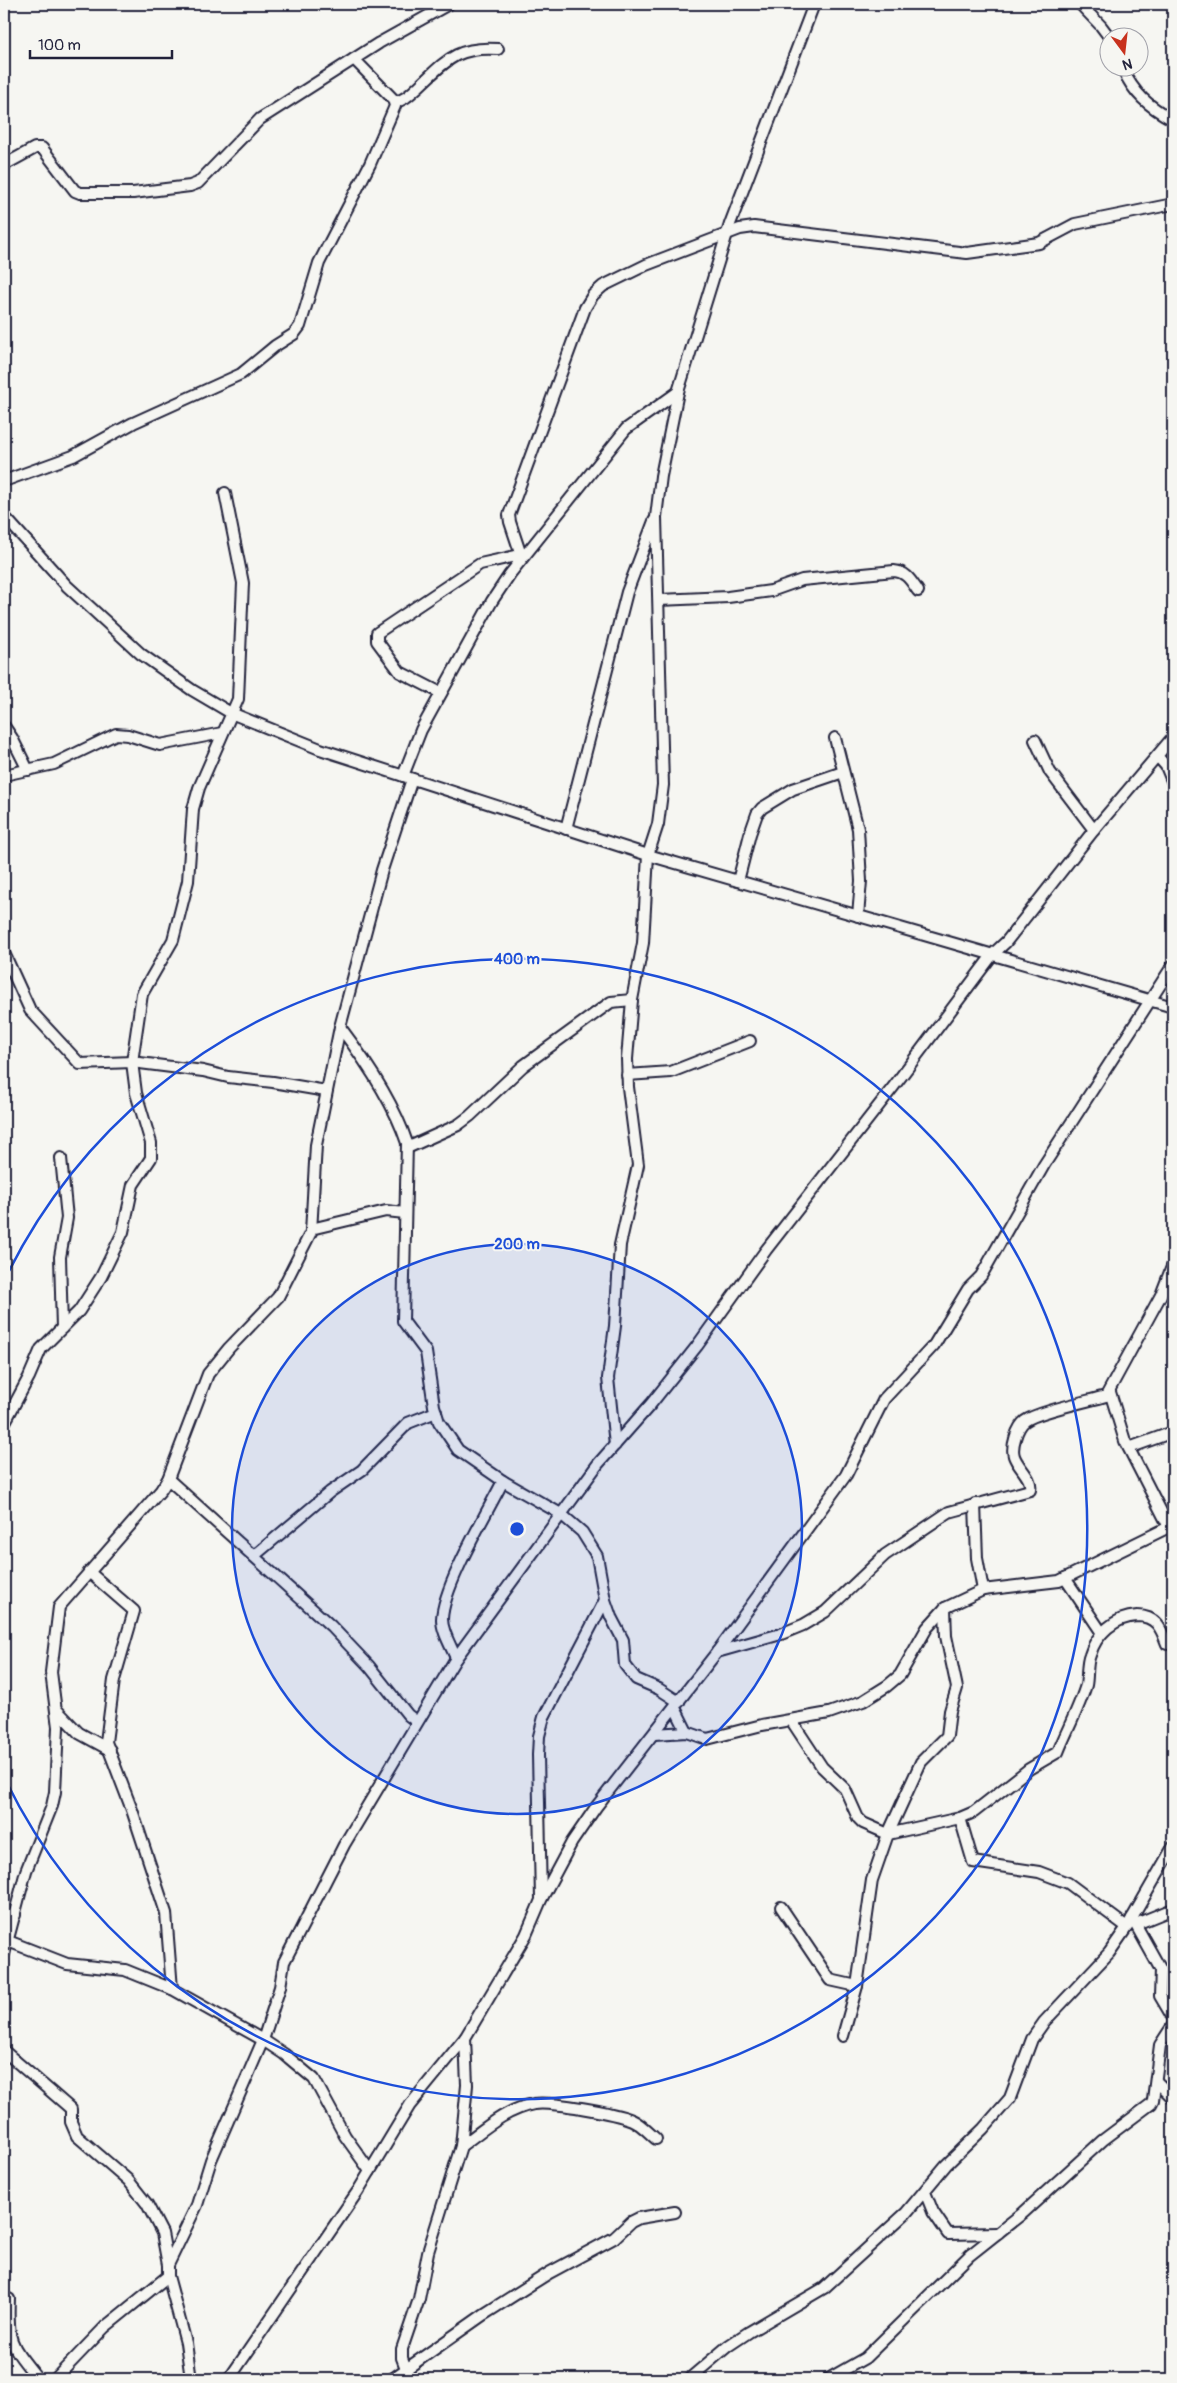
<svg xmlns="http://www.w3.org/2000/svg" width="1177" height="2383" font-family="Pangolin,sans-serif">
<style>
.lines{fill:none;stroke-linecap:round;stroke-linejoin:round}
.minor-casing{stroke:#22223b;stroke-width:14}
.minor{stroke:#f6f6f2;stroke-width:10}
.ring{fill:none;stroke:#1d4ed8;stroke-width:2.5}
.centre{fill:#1d4ed8;stroke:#f6f6f2;stroke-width:2.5}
.ring-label{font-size:15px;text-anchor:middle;font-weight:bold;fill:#1d4ed8;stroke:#f6f6f2;stroke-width:4;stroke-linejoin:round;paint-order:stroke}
</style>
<rect width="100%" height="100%" fill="#f6f6f2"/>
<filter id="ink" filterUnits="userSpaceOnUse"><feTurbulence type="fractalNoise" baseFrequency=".02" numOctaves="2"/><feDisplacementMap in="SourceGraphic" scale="10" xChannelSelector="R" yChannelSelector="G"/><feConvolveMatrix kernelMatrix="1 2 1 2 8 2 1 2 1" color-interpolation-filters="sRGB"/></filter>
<g filter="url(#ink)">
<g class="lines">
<g class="minor-casing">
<g id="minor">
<polyline points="1080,4 1101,26 1110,38"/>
<path d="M1122,68C1134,94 1148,106 1173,120"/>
<path d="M395,102C405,100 410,94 417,88C446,61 456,46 498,49"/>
<polyline points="4,165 35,148 42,148 75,191 80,193 133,193 190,186 198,183 260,119 379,43 449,4"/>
<polyline points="4,481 73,456 133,423 241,374 275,346 294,334 300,326 319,263 370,164 395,106 393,99 354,59"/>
<polyline points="4,516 67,586 141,654 192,690 231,713 320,749 648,855 1173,1007"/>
<polyline points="521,555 510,522 509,515 585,308 593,295 603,286 646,265 740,229 754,227 967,253 1039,243 1075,224 1173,204"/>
<path d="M659,600L728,597L771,591L802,580L894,571C907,572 911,581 918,591"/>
<polyline points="441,693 400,672 377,641 377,633 480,564 525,554"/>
<polyline points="4,726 12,738 28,770"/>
<polyline points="835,738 858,829 861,881 858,916"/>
<polyline points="1035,740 1050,772 1094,830"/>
<polyline points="1158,757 1166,766 1173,783"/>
<polyline points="4,775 54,764 116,734 128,735 160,745 222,733"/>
<polyline points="403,776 421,730 492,601 510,574 626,429 678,392"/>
<polyline points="566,829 627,592 654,521"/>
<polyline points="738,881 750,834 757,814 762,808 793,789 843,772"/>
<polyline points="4,953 30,1010 80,1064 132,1062 203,1071 228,1077 273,1082 326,1091"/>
<path d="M340,1027C365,1060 394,1103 407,1143L403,1321L426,1352L434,1406L439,1422L458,1450L503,1481L561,1514L582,1532L597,1556L605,1600L611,1617L623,1640L625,1665L636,1679L659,1689L679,1702"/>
<polyline points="627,1075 671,1072 750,1041"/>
<polyline points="407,1148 458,1125 470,1116 523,1066 611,1002 632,1000"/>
<polyline points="61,1158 67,1218 60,1257 62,1328"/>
<polyline points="311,1229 386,1211 405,1213"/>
<polyline points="1110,1392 1125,1441 1169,1527"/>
<polyline points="4,1424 29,1377 41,1349 79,1311 101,1277 123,1232 133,1185 151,1158 151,1143 136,1093 132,1062 142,994 173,940 188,881 193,809 199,788 238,699 243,583 225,493"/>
<polyline points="615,1445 608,1378 615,1326 620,1245 638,1165 628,1087 627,1059 632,1000 643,943 648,855 658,824 663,785 656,517 661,476 678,392 730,224 814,4"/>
<polyline points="1129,1448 1173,1432"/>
<polyline points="168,1479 331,1626 369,1666 408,1715 417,1722"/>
<polyline points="975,1504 977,1558 983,1590"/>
<polyline points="254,1556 330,1492 362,1470 408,1423 436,1412"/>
<polyline points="89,1572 134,1611 114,1680 106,1742 132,1810 166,1913 172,1989"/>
<polyline points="1065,1578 1102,1633"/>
<path d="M717,1652L781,1634L803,1625L825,1612L885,1555L949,1512L1030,1490C1033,1478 1018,1468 1014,1456C1011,1447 1017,1427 1025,1421C1036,1412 1089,1401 1106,1396L1161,1295L1173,1264"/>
<path d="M456,1658C451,1646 442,1632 442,1619C443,1586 487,1513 503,1481"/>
<polyline points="675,1708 687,1732"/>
<polyline points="56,1709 79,1733 110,1750"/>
<path d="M791,1720L822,1767L845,1789L858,1818L863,1823L888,1834L960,1818L974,1812L1029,1769L1058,1752C1067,1730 1079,1708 1086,1685C1088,1675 1086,1664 1090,1655C1096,1634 1115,1617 1137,1616C1156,1616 1161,1628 1167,1644"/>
<polyline points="654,1734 687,1732 707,1739 762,1725 829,1713 863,1701 887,1686 900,1675 927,1628 945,1608 983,1590 1059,1581 1173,1525"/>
<polyline points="960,1818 973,1862 1039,1872 1068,1883 1127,1927"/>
<polyline points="541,1899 538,1755 539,1736 544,1717 605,1600"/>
<polyline points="781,1907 830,1980 857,1986"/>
<polyline points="4,1914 15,1915"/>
<polyline points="1132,1918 1161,1970 1160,1996 1173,2018"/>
<polyline points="1136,1924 1173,1909"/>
<polyline points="8,1941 67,1964 125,1970 172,1989 263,2040 284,2054 314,2079 345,2136 370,2171"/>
<polyline points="4,1954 26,1871 52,1806 55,1792 58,1727 51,1672 59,1607 161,1490 168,1479 208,1374 229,1348 278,1297 311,1232 316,1145 340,1027 382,870 412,779"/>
<polyline points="843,2036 857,1986 872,1880 888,1834 921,1762 947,1736 950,1711 957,1688 946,1636 945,1608"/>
<polyline points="465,2038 526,1935 541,1900 572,1842 596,1807 717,1652 846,1475 884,1399 934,1345 968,1289 981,1276 1044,1165 1173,965"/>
<polyline points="4,2051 71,2109 71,2122 77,2136 128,2180 147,2204 162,2233 168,2265"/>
<polyline points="1156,2081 1173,2098"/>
<path d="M461,2146C483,2130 506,2109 534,2104C550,2101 615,2113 632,2120C641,2124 649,2133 656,2139"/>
<polyline points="925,2192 933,2212 948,2234 998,2233"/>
<path d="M9,2299C7,2343 11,2345 38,2379"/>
<polyline points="55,2379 105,2327 168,2276"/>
<polyline points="191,2379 186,2343 168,2276 168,2265 197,2205 211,2160 263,2040 280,1987 284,1962 344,1845 456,1658 598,1464 651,1404 697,1346 766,1250 894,1086 993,954 1006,942 1094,830 1173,737"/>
<polyline points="229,2379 358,2191 410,2105 465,2038 467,2085 461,2146 428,2252 419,2299 402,2349 402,2358 410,2379"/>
<polyline points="392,2379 483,2315 549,2273 614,2238 631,2222 639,2218 675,2212"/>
<polyline points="689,2379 728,2346 749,2332 824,2288 906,2213 946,2165 983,2129 1010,2098 1032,2039 1044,2022 1109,1953 1127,1927 1173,1847"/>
<polyline points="828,2379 865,2358 970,2255 1023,2213 1103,2140 1151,2104 1153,2100 1160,2045 1173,2025"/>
</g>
</g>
<use href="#minor" class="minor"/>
</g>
</g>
<circle cx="517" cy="1529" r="285" fill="#1d4ed8" fill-opacity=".12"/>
<g class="ring">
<circle cx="517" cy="1529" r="285"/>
<path d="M5 1279A570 570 0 1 1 5 1779"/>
</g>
<circle cx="517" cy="1529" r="8" class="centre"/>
<g class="ring-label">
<text x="517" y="964">400 m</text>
<text x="517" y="1249">200 m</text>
</g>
<rect width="1177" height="2383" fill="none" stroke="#f6f6f2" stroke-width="20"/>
<rect x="10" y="10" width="1157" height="2363" fill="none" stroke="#22223b" stroke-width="2" filter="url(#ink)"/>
<g transform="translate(1124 52) rotate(165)"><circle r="24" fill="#f6f6f2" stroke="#a1a1a9"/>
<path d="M0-4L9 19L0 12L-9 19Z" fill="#c8321e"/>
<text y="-8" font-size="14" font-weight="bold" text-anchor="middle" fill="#22223b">N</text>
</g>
<path d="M30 50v8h142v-8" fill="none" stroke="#22223b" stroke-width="2.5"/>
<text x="38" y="50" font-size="15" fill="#22223b" stroke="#f6f6f2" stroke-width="4" paint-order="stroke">100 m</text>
</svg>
